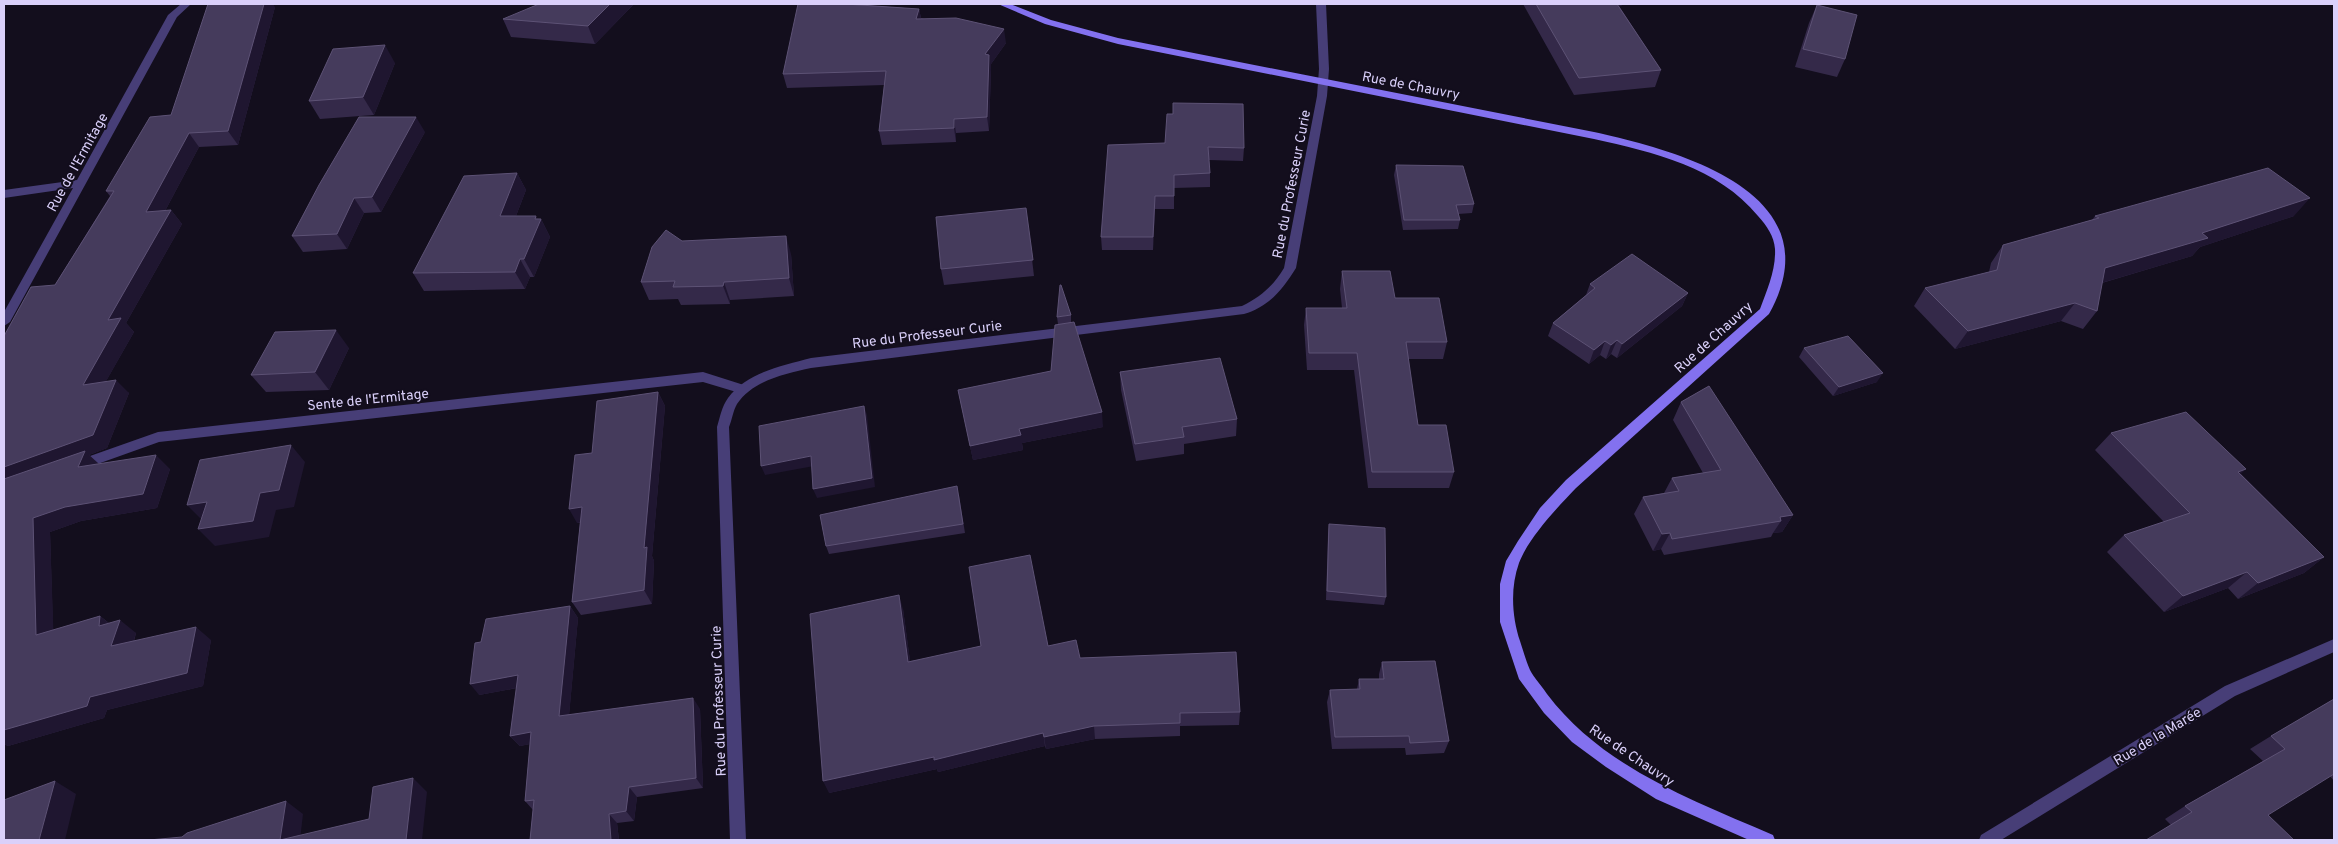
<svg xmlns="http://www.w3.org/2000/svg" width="2338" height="844" font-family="Overpass,sans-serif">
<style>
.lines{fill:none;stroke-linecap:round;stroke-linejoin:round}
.lane{fill:#473e77;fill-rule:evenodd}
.street{fill:#473e77;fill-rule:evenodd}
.secondary{fill:#8371ef;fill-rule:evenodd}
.wall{fill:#342949}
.shaded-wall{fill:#1f1630}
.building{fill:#453b5c;stroke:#5d5275}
.labels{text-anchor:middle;stroke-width:4;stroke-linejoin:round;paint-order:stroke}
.street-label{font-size:14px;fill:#dad0fa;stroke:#130e1d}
</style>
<rect width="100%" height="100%" fill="#130e1d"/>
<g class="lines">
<polygon class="lane" points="703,372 747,386 749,389 743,394 703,382 159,442 78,471 73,470 72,466 73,462 158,432"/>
<g class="street">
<polygon points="181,4 191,4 177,17 10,322 4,326 4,312 73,188 4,198 4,190 77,180 168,15"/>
<path d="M1316,4H1326L1329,69L1327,96L1296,268C1283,289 1269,307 1244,314L811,368C785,374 753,380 737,404C733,411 732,420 729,427L746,840H730L717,427C720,417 722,406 728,398C747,372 782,366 811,358L1242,306C1261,297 1273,286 1284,268L1317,96L1319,69Z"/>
<polygon points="2334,639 2334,652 2235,696 2001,840 1979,840 1981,835 2225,686"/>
</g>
<path class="secondary" d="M998,4H1010L1051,20L1118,38L1594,132C1680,151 1836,193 1769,314L1576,488C1557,508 1529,537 1519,563C1510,588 1512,617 1520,641C1523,650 1526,661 1530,670C1534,678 1542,686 1547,694C1602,767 1692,800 1773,835L1775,840H1749L1656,799L1606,767L1572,742L1544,713L1519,679L1500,622V584L1506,561L1518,541L1540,508L1566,480L1760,309C1767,290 1776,270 1775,249C1774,236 1767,226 1758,216C1718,167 1653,152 1594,139L1118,44L1045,24Z"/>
</g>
<g class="wall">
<polygon points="634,4 595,44 511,37 503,19"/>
<polygon points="850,4 919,9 921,18 1006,43 991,64 991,69 989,131 956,133 956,142 882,145 879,131 884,85 787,88 783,74"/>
<polygon points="1523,4 1626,4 1619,6 1661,70 1655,87 1574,95"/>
<polygon points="1817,5 1845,59 1837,77 1795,67 1809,23"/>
<polygon points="275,7 238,145 199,147 165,211 171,210 182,224 126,323 134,332 106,381 129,393 107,448 89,455 99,464 170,469 157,508 81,521 50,532 53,630 100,616 109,623 136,633 134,641 211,640 203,686 107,710 104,718 8,746 4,744 5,479 4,478 55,285 110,196 106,191"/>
<polygon points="395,63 374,115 320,119 309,101"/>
<polygon points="425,132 381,212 364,213 347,249 303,252 292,236"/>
<polygon points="1165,143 1244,148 1243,161 1209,160 1210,173 1210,187 1174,188 1174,209 1155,209 1153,250 1102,250 1101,237"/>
<polygon points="1396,165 1474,204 1472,213 1458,214 1460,220 1458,229 1403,230 1394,175"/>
<polygon points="517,173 526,190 516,216 541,219 550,237 534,277 530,277 525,289 424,291 413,273"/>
<polygon points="1026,208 1034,276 944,285 941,269"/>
<polygon points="2095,216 2294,216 2200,247 2192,256 2102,283 2097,311 2083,329 2061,321 1955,349 1914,306 1925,288 1989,272 1991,263 2003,245 2092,220"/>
<polygon points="682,241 791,254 794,296 730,300 730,304 681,305 678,299 649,300 641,282"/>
<polygon points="1342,271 1395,298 1447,342 1443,359 1408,359 1418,425 1454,472 1449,488 1368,488 1354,370 1307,370 1304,325 1306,308 1342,308 1340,289"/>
<polygon points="1590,284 1688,293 1682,306 1617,358 1611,354 1606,359 1600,355 1589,364 1548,336 1553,323 1586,295"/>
<polygon points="1071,315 1071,323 1103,427 1022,443 1023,450 973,460 958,390 1051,371 1058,324 1057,317"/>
<polygon points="349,348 329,390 266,392 251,375"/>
<polygon points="1804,348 1877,382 1833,396 1799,357"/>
<polygon points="1120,372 1237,419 1236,436 1184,444 1184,454 1136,461 1121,390"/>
<polygon points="658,392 665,406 652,556 654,561 652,604 581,615 572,602 580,523 577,523 592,453"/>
<polygon points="1681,402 1793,515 1782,532 1773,533 1771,537 1664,555 1661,549 1653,551 1634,514 1643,497 1664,493 1672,478 1703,473 1673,420"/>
<polygon points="2111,433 2241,474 2324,557 2304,573 2238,599 2228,588 2164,612 2107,552 2124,535 2164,522 2095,450"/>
<polygon points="959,495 965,533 829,554 826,546"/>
<polygon points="1329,524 1386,597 1384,605 1326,600 1328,533"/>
<polygon points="570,606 578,618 569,715 700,709 703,788 637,797 634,821 617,823 619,840 530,840 533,810 525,801 530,744 520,746 510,736 517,688 479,695 481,642"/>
<polygon points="903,609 910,661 1048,646 1080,658 1240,712 1239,725 1180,726 1180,736 1095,739 1046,749 1045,746 938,772 937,769 829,793"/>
<polygon points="1382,662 1449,741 1444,753 1406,755 1405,748 1332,749 1327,702 1330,690 1357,689 1359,679 1379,679 1379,674"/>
<polygon points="2334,699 2334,781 2330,776 2171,825 2165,819 2185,806 2263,761 2250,749 2271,736"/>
</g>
<g class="shaded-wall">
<polygon points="264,4 273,4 275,7 238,145 228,131"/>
<polygon points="610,4 634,4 595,44 588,26"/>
<polygon points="1607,4 1626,4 1605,10"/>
<polygon points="919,9 922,23 916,19"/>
<polygon points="1004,29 1006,43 991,64 991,69 989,131 987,117 985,54"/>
<polygon points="385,45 395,63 374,115 363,97"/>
<polygon points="416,117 425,132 381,212 372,197"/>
<polygon points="954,119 956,133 956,142 954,128"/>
<polygon points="189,133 199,147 157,226 146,212"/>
<polygon points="517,173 526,190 509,234 500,216"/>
<polygon points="1155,196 1155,209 1153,250 1153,237"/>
<polygon points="354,198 364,213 347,249 337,234"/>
<polygon points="2310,198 2294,216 2200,247 2192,256 2091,286 2105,268 2202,233"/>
<polygon points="171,210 182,224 126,323 134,332 96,399 83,385 108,320"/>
<polygon points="536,216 540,223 541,219 550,237 534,277 524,259"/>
<polygon points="786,236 791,254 794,296 789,278"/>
<polygon points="520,259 530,277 525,289 515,272"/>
<polygon points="724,282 730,300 730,304 723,286"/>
<polygon points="1688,293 1682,306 1617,358 1622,344"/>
<polygon points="2075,303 2061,321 1955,349 1968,331"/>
<polygon points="336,330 349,348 329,390 315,372"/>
<polygon points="1617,340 1611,354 1606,359 1611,345"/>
<polygon points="1605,341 1600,355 1589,364 1594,350"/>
<polygon points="1883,373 1877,382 1833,396 1839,387"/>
<polygon points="116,380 129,393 107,448 89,455 100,465 10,483 4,478 4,467"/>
<polygon points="658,392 665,406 652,556 654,561 652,604 644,590 644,548"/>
<polygon points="864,406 867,415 875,487 817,498 813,489"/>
<polygon points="1102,412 1103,427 1022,443 1023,450 973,460 970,446 1019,429"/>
<polygon points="291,445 305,462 294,507 276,510 269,537 215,546 198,529 260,493"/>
<polygon points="156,455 170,469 157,508 81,521 50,532 54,648 36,635 33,518"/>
<polygon points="811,456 814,466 765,475 761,466"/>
<polygon points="2246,469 2228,486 2238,472"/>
<polygon points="207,502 204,522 187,505"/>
<polygon points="582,507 591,521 577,523 569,509"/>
<polygon points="1793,515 1782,532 1773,533 1781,521 1780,517"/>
<polygon points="1670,533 1661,549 1653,551 1662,534"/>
<polygon points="2324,557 2304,573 2238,599 2258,583"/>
<polygon points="2247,572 2228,588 2164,612 2183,596"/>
<polygon points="899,595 903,609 912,675 908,662"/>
<polygon points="570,606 578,618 568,727 559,716"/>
<polygon points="100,616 116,629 120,620 136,633 128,659 111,646 99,626"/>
<polygon points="196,627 211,640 203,686 107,710 104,718 8,746 4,744 4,730 90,697"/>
<polygon points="518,675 527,686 479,695 470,684"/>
<polygon points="693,698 700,709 703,788 696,778"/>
<polygon points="1094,726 1095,739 1046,749 1044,737"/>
<polygon points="531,732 540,742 520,746 510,736"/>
<polygon points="1043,733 1045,746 938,772 937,769 829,793 823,781"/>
<polygon points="413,778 427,792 422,840 406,840"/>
<polygon points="55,781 76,794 65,840 39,840"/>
<polygon points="629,787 637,797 634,821 626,811"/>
<polygon points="286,801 303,814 300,840 280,840"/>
<polygon points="609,814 617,823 619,840 611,840"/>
</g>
<g class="building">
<polygon points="208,4 264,4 228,131 189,133 146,212 171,210 108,320 121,318 83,385 116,380 93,435 4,467 4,336 31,287 55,285 114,191 106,191 150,117 171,115"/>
<polygon points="539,4 610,4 588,26 503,19"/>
<polygon points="798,4 845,4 919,9 916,19 956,18 1004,29 985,54 989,55 987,117 954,119 954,128 879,131 886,71 783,74"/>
<polygon points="1536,4 1617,4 1661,70 1579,78"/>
<polygon points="1817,5 1857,15 1845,59 1803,49"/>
<polygon points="385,45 363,97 309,101 333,49"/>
<polygon points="1173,103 1243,104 1244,148 1208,147 1210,173 1174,175 1174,196 1155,196 1153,237 1101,237 1108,145 1165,143 1167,114 1173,114"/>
<polygon points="359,117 416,117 372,197 354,198 337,234 292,236 319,185"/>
<polygon points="1396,165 1463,166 1474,204 1456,205 1460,220 1404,220"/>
<polygon points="2268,168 2310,198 2202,233 2208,238 2105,268 2097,311 2075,303 1968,331 1925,288 1997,270 2003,245 2099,218 2095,216"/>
<polygon points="517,173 500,216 536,216 535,219 541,219 524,259 520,259 515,272 413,273 464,176"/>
<polygon points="1026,208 1033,260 941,269 936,217"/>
<polygon points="666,230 682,241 786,236 789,278 724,282 723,286 673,287 675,281 641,282 652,247"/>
<polygon points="1632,254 1688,293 1622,344 1617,340 1611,345 1605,341 1594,350 1553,323 1595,288 1590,284"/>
<polygon points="1342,271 1390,271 1395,298 1439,298 1447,342 1406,342 1418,425 1446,425 1454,472 1372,472 1357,353 1309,353 1306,308 1347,308"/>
<polygon points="1060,285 1061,285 1071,315 1057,317"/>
<polygon points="1074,322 1102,412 1019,429 1021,435 970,446 958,390 1051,371 1055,325"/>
<polygon points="336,330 315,372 251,375 275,332"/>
<polygon points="1848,336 1883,373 1839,387 1804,348"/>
<polygon points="1220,358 1237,419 1182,427 1184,437 1135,444 1120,372"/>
<polygon points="1709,386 1793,515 1780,517 1781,521 1672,539 1670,533 1662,534 1643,497 1679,491 1672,478 1721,470 1681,402"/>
<polygon points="658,392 644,548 647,547 644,590 572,602 582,507 569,509 575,455 592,453 597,401"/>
<polygon points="864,406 872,478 813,489 811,456 761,466 759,426"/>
<polygon points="2186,412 2246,469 2238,472 2324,557 2258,583 2247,572 2183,596 2124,535 2190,513 2111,433"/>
<polygon points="291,445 279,490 260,493 253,521 198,529 207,502 187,505 200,460"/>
<polygon points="85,451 78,467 156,455 143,494 65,507 33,518 36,635 100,616 99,626 120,620 111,646 196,627 187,673 90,697 87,706 4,730 4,479"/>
<polygon points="957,486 963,524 826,546 820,515"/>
<polygon points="1329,524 1385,528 1386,597 1327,591"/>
<polygon points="1030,555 1048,646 1076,640 1080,658 1236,652 1240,712 1180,713 1180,723 1094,726 1044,737 1043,733 934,760 934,757 823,781 810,614 899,595 908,662 981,646 969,567"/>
<polygon points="570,606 559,716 693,698 696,778 629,787 626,811 609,814 611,840 530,840 534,800 525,801 531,732 510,736 518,675 470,684 475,643 481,642 486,619"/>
<polygon points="1435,661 1449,741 1410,743 1409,736 1335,737 1330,690 1360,689 1359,679 1384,679 1382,662"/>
<polygon points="2334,699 2334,774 2268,815 2294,840 2146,840 2192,812 2185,806 2285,749 2271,736"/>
<polygon points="413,778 406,840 149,840 182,837 187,833 286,801 280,840 369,819 373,787"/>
<polygon points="55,781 39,840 4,840 4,800"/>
</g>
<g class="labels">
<g class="street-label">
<text transform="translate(1411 85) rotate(11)" y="5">Rue de Chauvry</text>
<text transform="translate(77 162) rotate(-61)" y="5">Rue de l'Ermitage</text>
<text transform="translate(1291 184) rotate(-79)" y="5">Rue du Professeur Curie</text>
<text transform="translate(927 334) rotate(-7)" y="5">Rue du Professeur Curie</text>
<text transform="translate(1713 337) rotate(-42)" y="5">Rue de Chauvry</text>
<text transform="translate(368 399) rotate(-6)" y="5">Sente de l'Ermitage</text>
<text transform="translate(718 701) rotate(-92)" y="5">Rue du Professeur Curie</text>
<text transform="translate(2157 736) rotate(-31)" y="5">Rue de la Marée</text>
<text transform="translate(1632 755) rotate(34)" y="5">Rue de Chauvry</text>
</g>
</g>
<rect width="2338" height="844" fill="none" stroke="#dad0fa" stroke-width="10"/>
</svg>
